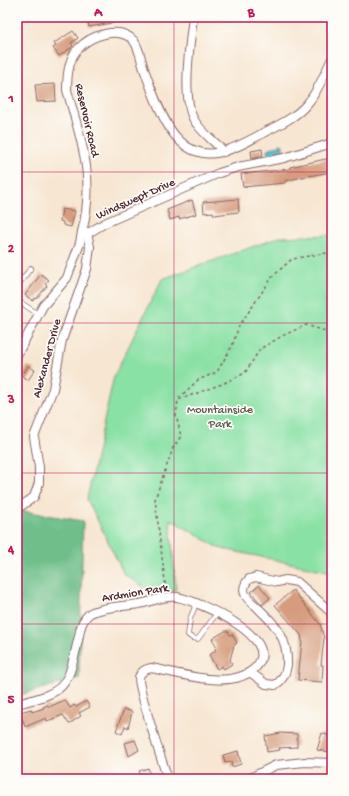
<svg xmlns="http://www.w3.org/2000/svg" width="349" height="796" font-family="'Gochi Hand',sans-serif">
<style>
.green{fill:#8ae1a5;stroke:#6a8068}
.forest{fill:#6fbf8a;stroke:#5c6f5a}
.water{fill:#4bb8c5;stroke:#4a6c78}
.building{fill:#d69c7d}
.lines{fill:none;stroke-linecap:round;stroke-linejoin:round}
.service-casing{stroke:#876565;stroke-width:5.5}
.minor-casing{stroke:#876565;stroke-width:10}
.path{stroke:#876565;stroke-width:1.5;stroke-dasharray:3 3;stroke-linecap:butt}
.service{stroke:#fff;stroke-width:4}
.minor{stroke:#fff;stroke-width:8}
.grid{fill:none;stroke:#c2185b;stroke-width:1;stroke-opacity:0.55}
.labels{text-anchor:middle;stroke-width:3.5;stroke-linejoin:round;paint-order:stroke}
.street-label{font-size:12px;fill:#4a1f2b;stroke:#fdfcf7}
.park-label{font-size:12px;fill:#5d5950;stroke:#fdfcf7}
.neatline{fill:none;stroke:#c2185b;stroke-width:1.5}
.grid-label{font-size:13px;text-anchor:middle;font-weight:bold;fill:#c2185b}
</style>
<rect width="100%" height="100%" fill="#fdfcf7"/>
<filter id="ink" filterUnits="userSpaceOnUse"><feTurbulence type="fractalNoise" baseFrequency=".025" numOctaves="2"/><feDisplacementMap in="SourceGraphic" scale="8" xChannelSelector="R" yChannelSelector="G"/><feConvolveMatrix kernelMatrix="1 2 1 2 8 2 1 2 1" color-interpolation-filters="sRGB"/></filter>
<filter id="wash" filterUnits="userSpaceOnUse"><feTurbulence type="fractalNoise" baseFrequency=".012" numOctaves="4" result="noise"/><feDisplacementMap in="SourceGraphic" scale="16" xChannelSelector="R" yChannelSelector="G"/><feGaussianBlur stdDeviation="0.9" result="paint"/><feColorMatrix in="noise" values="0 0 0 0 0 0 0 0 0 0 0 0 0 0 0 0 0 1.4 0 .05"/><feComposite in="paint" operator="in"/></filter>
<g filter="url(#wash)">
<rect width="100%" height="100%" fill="#f7e6d1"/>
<polygon class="green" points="332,235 332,572 219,548 170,519 176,590 156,595 124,574 87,499 114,376 162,279 280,237"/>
<polygon class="forest" points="17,510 83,521 79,678 17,696"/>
<polygon class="water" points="280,144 283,145 283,151 268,156 267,151 269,148 280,146"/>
<g id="blocks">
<g class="building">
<polygon points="87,17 128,17 128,20 89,27"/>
<polygon points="73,31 78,38 71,43 73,46 71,48 59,56 53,48 56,46 54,43"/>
<polygon points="55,84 56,101 37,102 35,85"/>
<polygon points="262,149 263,156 252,159 251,151"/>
<polygon points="330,158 332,172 302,177 285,181 285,183 243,187 241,174 290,169 290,167"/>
<polygon points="238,199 239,212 214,215 213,212 204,213 203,202"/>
<polygon points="192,200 196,214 179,219 179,217 170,220 167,210"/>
<polygon points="62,209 75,211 71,227 63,225 63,222 60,221"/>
<polygon points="41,274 49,280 45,284 47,286 36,299 35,298 33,301 25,295"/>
<polygon points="28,366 35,370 28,380 22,376"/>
<polygon points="259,585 270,598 262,605 251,592"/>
<polygon points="293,590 320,624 324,638 321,665 323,665 322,682 298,680 302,641 301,635 275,605"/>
<polygon points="225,631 228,631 230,635 232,634 237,643 234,645 230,660 232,664 224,669 222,666 217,669 209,655 215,651 216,645 212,639"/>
<polygon points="65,700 70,708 74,705 76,707 86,701 90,707 79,713 81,716 69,724 63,715 47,721 46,718 25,727 23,720 19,721 17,713 31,709 32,712 44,708 43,707 48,705 49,707"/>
<polygon points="124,709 132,712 128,728 125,726 122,734 116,731"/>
<polygon points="281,733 297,734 297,747 279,748 280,750 267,752 265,736"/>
<polygon points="322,733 332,737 330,752 317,750"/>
<polygon points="135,740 139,750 129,756 125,743"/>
<polygon points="238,751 241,764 232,767 231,762 225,763 223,755"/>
<polygon points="148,768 151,779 142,779 139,771"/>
</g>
</g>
</g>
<g filter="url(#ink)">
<use href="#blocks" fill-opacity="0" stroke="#876565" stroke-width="1"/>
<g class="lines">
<g class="service-casing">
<g id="service">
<polyline points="17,286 31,268"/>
<polyline points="17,300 38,314"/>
<polyline points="196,604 190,619 188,635 192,638 198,639 217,613"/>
</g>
</g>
<g class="minor-casing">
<g id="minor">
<path d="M193,17C190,42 182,96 193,118C199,131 215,141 224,152"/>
<polyline points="17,355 43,306 67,278 80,243 82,232 90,232 105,223 219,173 238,167 284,158 332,143"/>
<path d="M17,509L34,497L39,483V467L34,437L53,389L62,340L87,269L90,247L88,237L82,232C96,178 81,140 67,90C67,77 68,60 77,50C90,35 120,25 134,41C140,50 141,60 144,69C151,89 164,126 179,140C206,168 239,146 267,131C281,124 297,116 307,104C318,92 324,74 332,59"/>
<path d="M250,672L266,684L275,685C282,681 286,673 287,665C288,639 277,626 259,609C255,605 249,601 246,596C242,590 245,583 249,579L256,577L277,582L286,580L297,582L332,613"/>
<path d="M17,704C70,691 67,686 79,636C80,628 83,619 89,614C93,611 98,610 103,609C115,606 127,606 139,604C151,602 164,595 177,597C198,601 284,638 256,667C232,692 180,673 151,668C146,669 141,671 139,677C137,685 163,765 168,779"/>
<polyline points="248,779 276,765 305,762 332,763"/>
</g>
</g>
<g class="path">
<polyline points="179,398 198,380 217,372 232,346 239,326 273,276 292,259 332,252"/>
<polyline points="166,590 155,499 173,448 181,436 176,415 178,400 222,384 245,373 260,349 282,336 306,325 332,333"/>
</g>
<use href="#service" class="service"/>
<use href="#minor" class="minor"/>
</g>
</g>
<path class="grid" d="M174,17V779M17,172H332M17,323H332M17,473H332M17,624H332"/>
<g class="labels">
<g class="street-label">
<text transform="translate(88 120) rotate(77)" y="4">Reservoir Road</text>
<text transform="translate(135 198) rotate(-24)" y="4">Windswept Drive</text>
<text transform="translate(46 358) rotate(-75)" y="4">Alexander Drive</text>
<text transform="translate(135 592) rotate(-9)" y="4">Ardmion Park</text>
</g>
<g class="park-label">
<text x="220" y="413">Mountainside<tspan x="220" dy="14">Park</tspan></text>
</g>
</g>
<rect width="349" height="796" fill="none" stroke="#fdfcf7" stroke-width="44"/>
<rect x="22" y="22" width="305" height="752" class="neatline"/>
<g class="grid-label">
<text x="98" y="16">A</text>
<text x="251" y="16">B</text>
<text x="11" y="102">1</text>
<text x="11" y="252">2</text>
<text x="11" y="403">3</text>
<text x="11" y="553">4</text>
<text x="11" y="703">5</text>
</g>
</svg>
